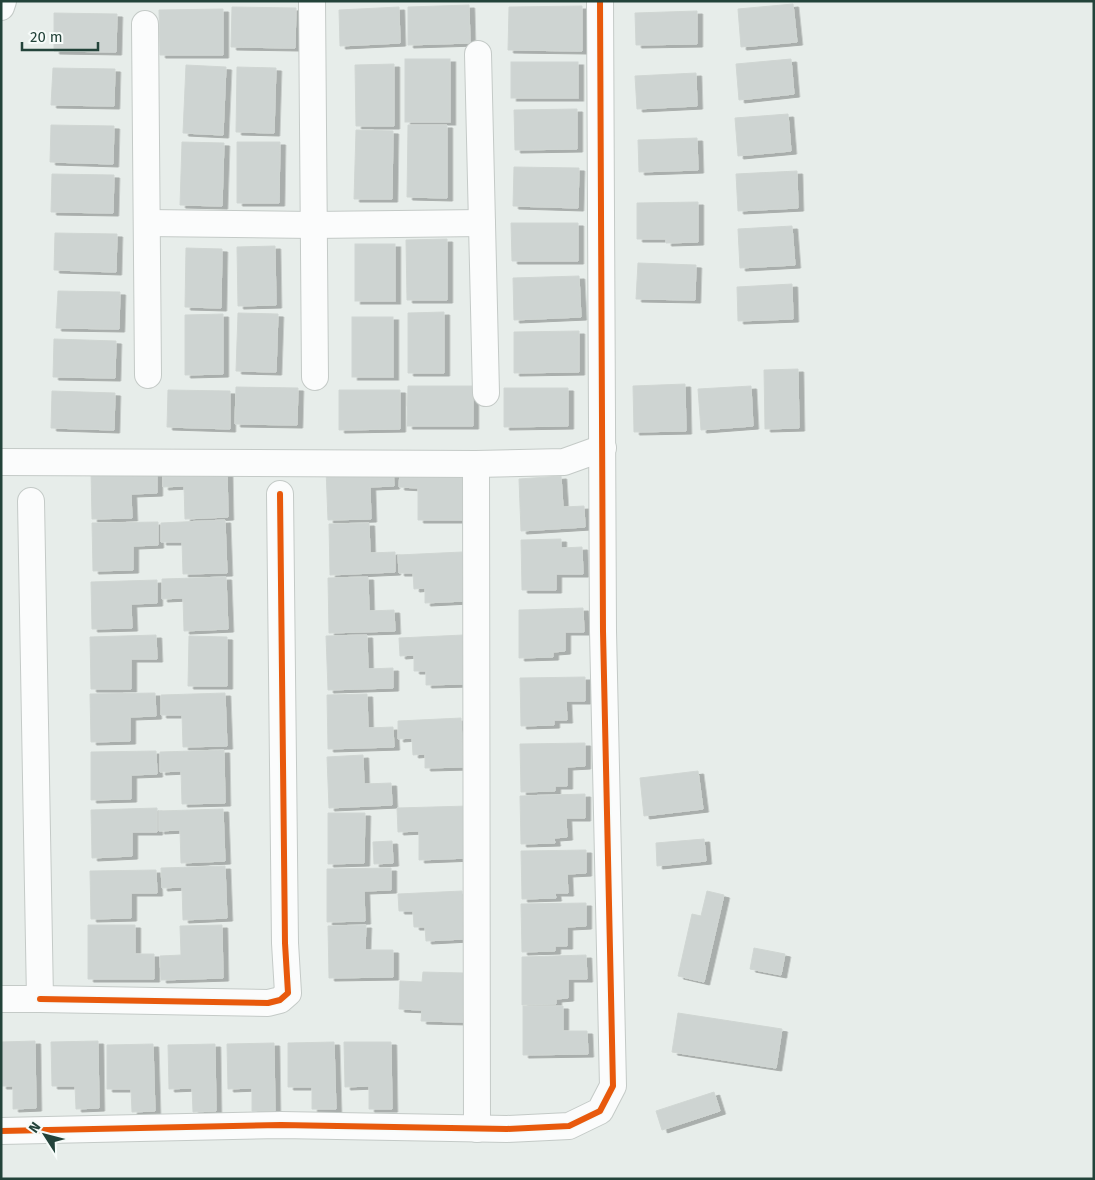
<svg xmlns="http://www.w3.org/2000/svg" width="1095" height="1180" font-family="'Fira Sans',sans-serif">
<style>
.building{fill:#ced4d2;stroke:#d0d6d3;filter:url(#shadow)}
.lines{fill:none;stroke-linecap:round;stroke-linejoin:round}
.minor-casing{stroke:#c4cac7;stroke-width:28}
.minor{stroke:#fbfcfc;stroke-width:26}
.cycleway-casing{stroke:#f6fbf9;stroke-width:9}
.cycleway{stroke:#e8590c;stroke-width:6}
</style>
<defs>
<filter id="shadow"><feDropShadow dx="5.5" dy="3" stdDeviation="0" flood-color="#0004"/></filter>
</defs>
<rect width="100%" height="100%" fill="#e7edea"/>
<g class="building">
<polygon points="793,4 797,42 741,47 738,9"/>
<polygon points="469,5 470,43 408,45 408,7"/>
<polygon points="582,6 582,51 508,50 509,7"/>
<polygon points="232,7 296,8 295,48 231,47"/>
<polygon points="399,7 400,43 340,46 339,10"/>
<polygon points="223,9 223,55 160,55 159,10"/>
<polygon points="697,11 697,44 636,45 635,13"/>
<polygon points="54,13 117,14 116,52 54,51"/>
<rect x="405" y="59" width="45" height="63"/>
<polygon points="791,59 794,94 739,100 736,64"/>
<rect x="511" y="62" width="67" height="36"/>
<polygon points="394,64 394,126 356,126 355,65"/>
<polygon points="186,65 226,67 223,135 183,133"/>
<polygon points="237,67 276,68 274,133 236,132"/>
<polygon points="53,68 115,69 114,106 51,105"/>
<polygon points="696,73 697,106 637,109 635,76"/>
<polygon points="577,109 577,149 515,150 514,110"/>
<polygon points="788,114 791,151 738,156 735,118"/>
<polygon points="51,125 114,126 113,164 50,162"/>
<polygon points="408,125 447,125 447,198 407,197"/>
<polygon points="356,130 393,131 392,199 354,199"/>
<polygon points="697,138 698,170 639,172 638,140"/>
<polygon points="182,142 224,143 222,206 180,205"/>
<polygon points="237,142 280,142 279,203 237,203"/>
<polygon points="514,167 579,168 578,208 513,206"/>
<polygon points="797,171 798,208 738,211 736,174"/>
<polygon points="52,174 114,175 113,213 51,212"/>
<polygon points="698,202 698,242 666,243 666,239 637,239 637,203"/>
<polygon points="511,223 578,223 578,261 512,261"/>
<polygon points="792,226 795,265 740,268 738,229"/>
<polygon points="55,233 117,234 116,272 54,270"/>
<polygon points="447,239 447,300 407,300 406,240"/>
<rect x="355" y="244" width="40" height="57"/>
<polygon points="275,246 276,305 238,306 237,247"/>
<polygon points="186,248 222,249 221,308 185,307"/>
<polygon points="638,263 696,265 695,300 636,299"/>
<polygon points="579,276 581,317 514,320 513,278"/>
<polygon points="792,284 793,319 738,321 737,287"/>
<polygon points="58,291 120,292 119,329 56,328"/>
<polygon points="444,312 444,373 408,373 408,313"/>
<polygon points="238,313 278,314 276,372 236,371"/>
<polygon points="223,314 223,374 185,375 185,315"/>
<rect x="352" y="317" width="41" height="60"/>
<polygon points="579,331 579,372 514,373 514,332"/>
<polygon points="54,339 116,341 115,378 53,377"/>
<polygon points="798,369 799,428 765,429 764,370"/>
<polygon points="685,384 686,431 634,432 633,386"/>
<polygon points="408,386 473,386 473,426 407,426"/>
<polygon points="751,386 753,426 701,430 698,389"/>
<polygon points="236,387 298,388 297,425 235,424"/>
<polygon points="504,388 568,388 568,426 504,427"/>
<polygon points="168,390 230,391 230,429 167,427"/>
<polygon points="339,390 400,390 400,429 339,430"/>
<polygon points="52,391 115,393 114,430 51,428"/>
<polygon points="227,465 228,517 185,519 184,486 163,487 163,467"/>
<polygon points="393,466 394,486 370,487 371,519 328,520 326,469"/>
<polygon points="157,470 157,493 131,494 132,518 92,519 91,471"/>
<polygon points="464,470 464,520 418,520 418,488 399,487 400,471"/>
<polygon points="561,476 563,507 584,506 585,527 521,531 519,479"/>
<polygon points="225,520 227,573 183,574 182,542 161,542 161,523"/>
<polygon points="158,522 158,545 133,546 133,570 93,571 92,523"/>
<polygon points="369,523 370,553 395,552 395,572 330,575 329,524"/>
<polygon points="561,539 561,548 582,547 583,574 556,574 556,590 522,590 521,540"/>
<polygon points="462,552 464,601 425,603 425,588 414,589 413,573 399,573 398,555"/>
<polygon points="226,577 228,629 184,631 183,598 162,599 162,579"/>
<polygon points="368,577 369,611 394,610 395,631 329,633 328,578"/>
<polygon points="157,580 157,603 131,604 132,628 92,629 91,582"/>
<polygon points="583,608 584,632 565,632 565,651 553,652 553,657 519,658 519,610"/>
<polygon points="156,635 157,659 131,659 131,689 91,689 90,637"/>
<polygon points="367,635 368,669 393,668 393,688 328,690 326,636"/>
<polygon points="463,635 464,684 426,685 426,671 414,671 414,655 400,656 399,638"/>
<polygon points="189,636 227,637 227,686 188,686"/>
<polygon points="585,677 585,701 566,701 567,720 554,720 554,725 521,726 520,678"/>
<polygon points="155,693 156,716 130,717 130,741 91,742 90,694"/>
<polygon points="225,693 227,746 183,747 182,715 161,715 161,695"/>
<polygon points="367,694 368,728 393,727 394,747 328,749 327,695"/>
<polygon points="461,718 463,767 425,768 425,754 413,755 412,738 398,739 398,721"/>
<polygon points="585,743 585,766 567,767 567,786 555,786 555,791 521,792 520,744"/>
<polygon points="224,750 225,803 182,804 181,771 160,772 160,752"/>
<polygon points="156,751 157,774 131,775 131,799 91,800 91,752"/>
<polygon points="363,755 364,784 391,783 392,805 329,808 327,757"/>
<polygon points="698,771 703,809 644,816 640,778"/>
<polygon points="585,794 585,818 566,818 567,837 554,838 555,843 521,844 520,796"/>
<polygon points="468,806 469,858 419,860 419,831 398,832 397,808"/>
<polygon points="157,808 157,832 132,832 132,856 92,858 91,810"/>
<polygon points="223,809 225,861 181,863 180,830 159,831 159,811"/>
<polygon points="328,813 365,813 364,863 328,864"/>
<polygon points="704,839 706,861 657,866 656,843"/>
<polygon points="392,841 393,863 374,864 373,842"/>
<polygon points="586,850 586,873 567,874 568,893 555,893 556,898 522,899 521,851"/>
<polygon points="225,866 227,918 183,920 182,887 162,888 161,868"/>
<polygon points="391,868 391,890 364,891 365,921 327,922 327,869"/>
<polygon points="156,870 157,893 131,893 131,918 91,919 90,871"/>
<polygon points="462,891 464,939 426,941 425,927 414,927 413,911 399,911 398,894"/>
<polygon points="707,891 724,895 704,982 678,976 692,914 701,916"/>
<polygon points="586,903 586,926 567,927 567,946 555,946 555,951 522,952 521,904"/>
<polygon points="88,925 135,925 135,954 154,954 154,979 88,979"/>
<polygon points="222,925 223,978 161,980 160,956 181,955 180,926"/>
<polygon points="366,925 365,950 393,950 393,977 329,978 328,926"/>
<polygon points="754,948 785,954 781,975 750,969"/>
<polygon points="586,955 587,979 568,979 568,998 556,999 556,1004 522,1005 522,957"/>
<polygon points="423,972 464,973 463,1022 421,1021 422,1010 399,1009 400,981 422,982"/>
<polygon points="523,1006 563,1006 563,1031 587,1031 588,1054 523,1055"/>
<polygon points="678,1013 782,1029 776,1068 672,1052"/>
<polygon points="35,1041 36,1108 13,1109 13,1086 1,1086 1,1042"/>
<polygon points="98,1041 99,1108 76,1109 75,1086 52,1086 51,1042"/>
<polygon points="334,1042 336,1109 312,1109 312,1087 288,1087 288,1043"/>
<polygon points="344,1042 391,1042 392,1109 369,1109 369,1086 345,1087"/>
<polygon points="274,1043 275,1111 252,1111 252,1088 228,1089 227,1044"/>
<polygon points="153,1044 155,1111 132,1112 131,1089 107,1089 107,1045"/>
<polygon points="215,1044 216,1111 193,1112 192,1088 169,1089 168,1045"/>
<polygon points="714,1092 720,1111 662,1130 656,1111"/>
</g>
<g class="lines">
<g class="minor-casing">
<g id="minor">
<polyline points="312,1 315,377"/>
<polyline points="1,7 3,1"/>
<polyline points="145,24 148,375"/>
<polyline points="478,54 486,393"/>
<polyline points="147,223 313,225 482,223"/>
<polyline points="1,462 476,464 564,462 603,448"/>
<polyline points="476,464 477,1129"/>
<polyline points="1,999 40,999 31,501"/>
<polyline points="40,999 268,1003 280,1000 288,993 285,943 280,494"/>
<polyline points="1,1131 281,1125 507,1129 569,1126 600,1111 613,1086 603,631 600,1"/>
</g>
</g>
<use href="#minor" class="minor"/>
<g class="cycleway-casing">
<g id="cycleway">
<polyline points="40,999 268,1003 280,1000 288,993 285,943 280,494"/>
<polyline points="1,1131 281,1125 507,1129 569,1126 600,1111 613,1086 603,631 600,1"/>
</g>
</g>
<use href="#cycleway" class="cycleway"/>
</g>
<rect width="1095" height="1180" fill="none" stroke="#23433a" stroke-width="5"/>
<g transform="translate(45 1135) rotate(306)" stroke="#f6fbf9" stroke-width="4" paint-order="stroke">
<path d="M0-4L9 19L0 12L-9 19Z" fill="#23433a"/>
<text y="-8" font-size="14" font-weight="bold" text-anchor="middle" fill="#23433a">N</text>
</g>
<path d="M22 42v8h76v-8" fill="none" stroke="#23433a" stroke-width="2.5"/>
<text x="30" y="42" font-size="15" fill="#23433a" stroke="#f6fbf9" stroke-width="4" paint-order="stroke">20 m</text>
</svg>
